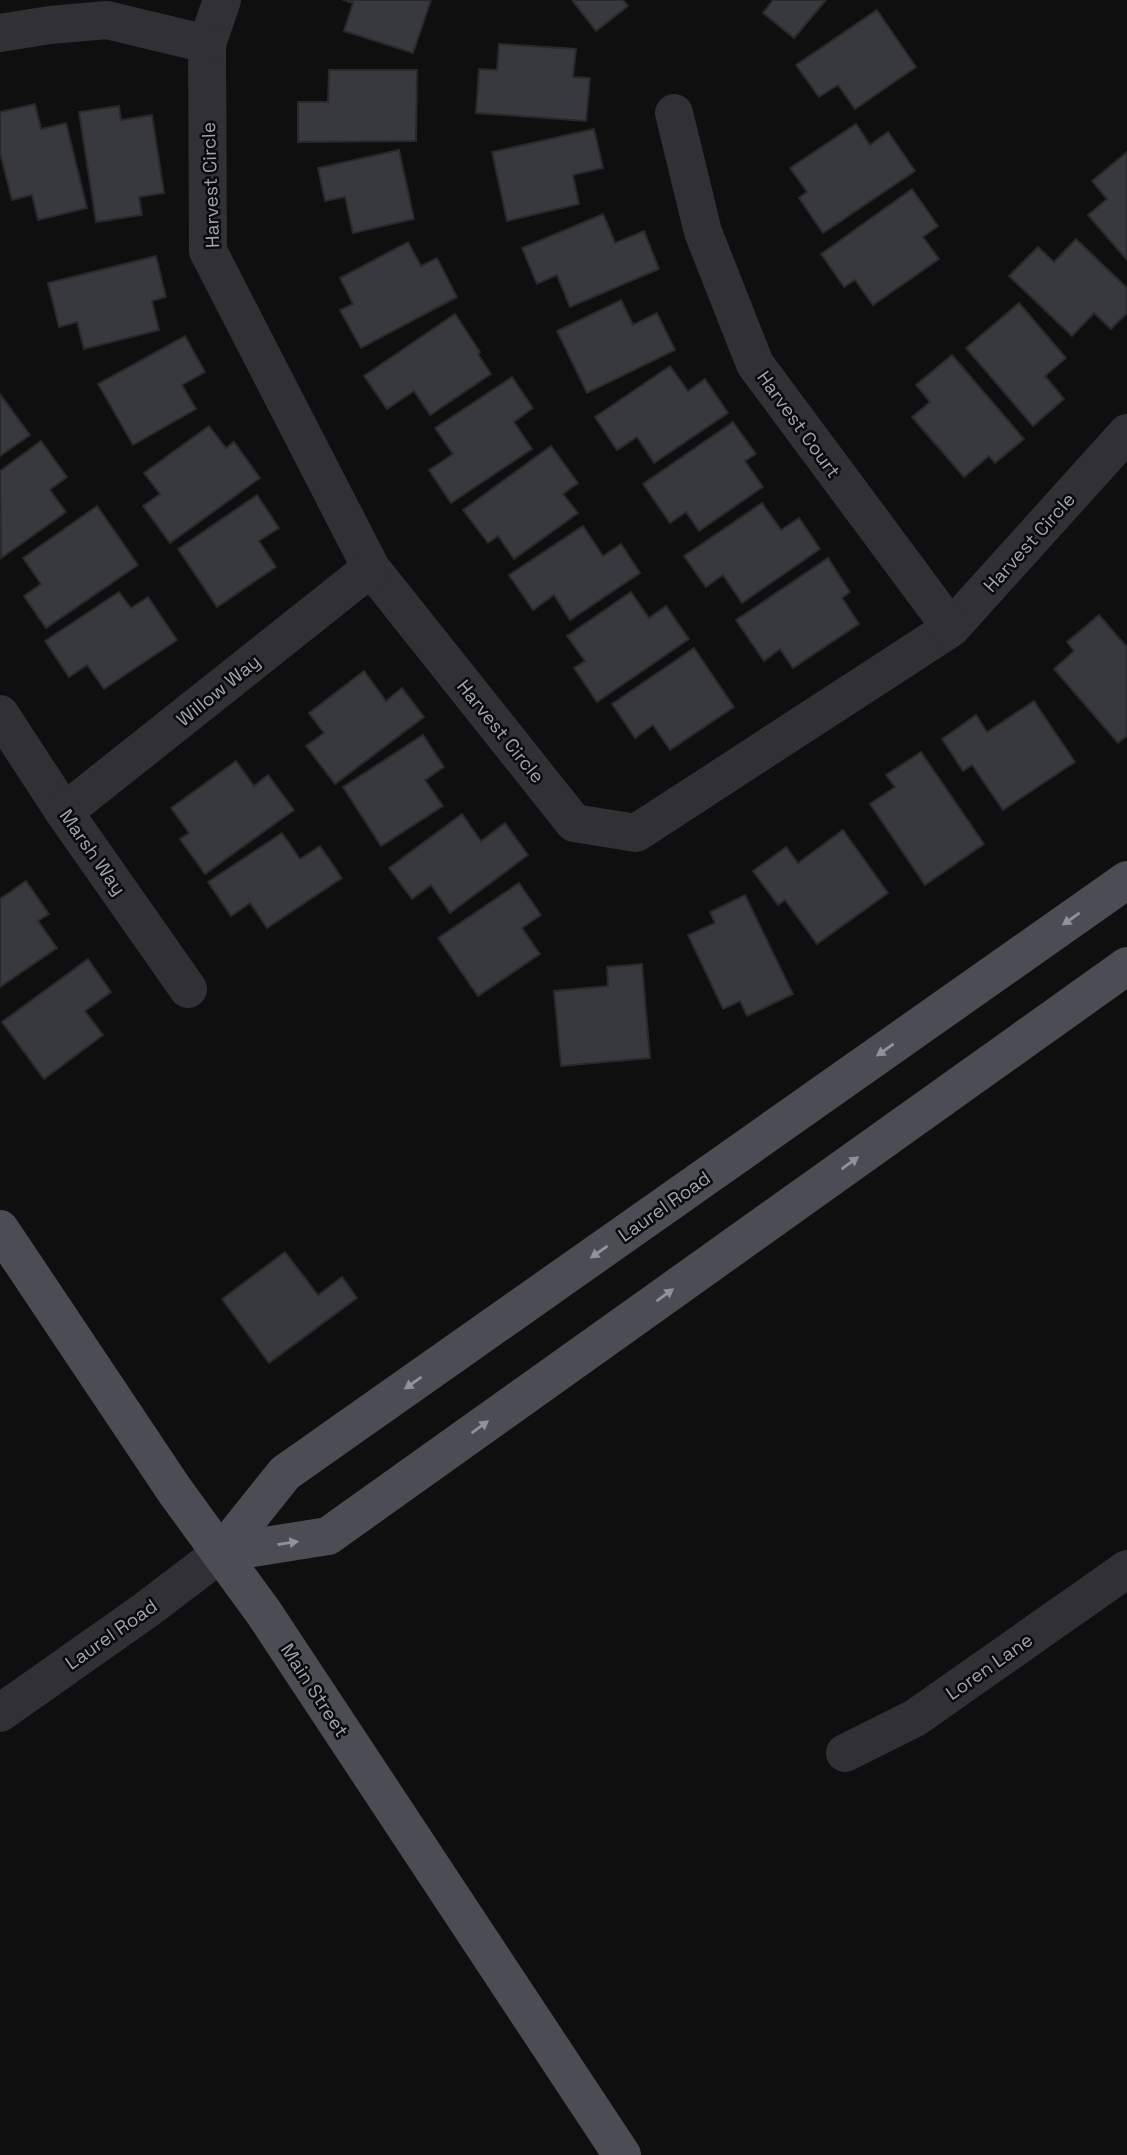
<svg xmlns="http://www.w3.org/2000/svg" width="1127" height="2155" font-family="'Space Grotesk',sans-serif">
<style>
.building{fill:#38393e;stroke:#29292c;stroke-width:2}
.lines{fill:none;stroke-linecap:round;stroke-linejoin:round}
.minor{stroke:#303035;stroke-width:38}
.major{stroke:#4c4d54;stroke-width:38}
.oneway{fill:#8e929f}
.labels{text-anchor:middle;stroke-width:5;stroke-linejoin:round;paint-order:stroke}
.street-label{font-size:19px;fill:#9fa3b2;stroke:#0a0a0b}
</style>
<rect width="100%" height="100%" fill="#0f0f10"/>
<g class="building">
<polygon points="343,0 431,0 413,53 344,31 353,3"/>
<polygon points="572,0 623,0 628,6 596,31"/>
<polygon points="773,0 826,0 794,38 763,13"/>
<polygon points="877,10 916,67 855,109 838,85 819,97 796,65"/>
<polygon points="499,44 576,49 573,77 590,78 586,121 476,113 479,69 497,70"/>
<polygon points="329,70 417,70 416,141 298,142 298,102 328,102"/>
<polygon points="35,104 41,129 66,123 87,208 38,220 32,195 12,200 0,153 0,112"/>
<polygon points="119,106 121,120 152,115 164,193 139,197 142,215 96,222 79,112"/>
<polygon points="856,124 870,145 888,132 915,171 823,233 799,198 807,192 790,168"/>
<polygon points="594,129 603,168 573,175 579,204 507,221 492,152"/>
<polygon points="399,150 414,219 353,233 345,197 325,201 318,168"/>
<polygon points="1127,152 1127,260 1088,215 1107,199 1092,181"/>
<polygon points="912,189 938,226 923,237 939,259 873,305 855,280 844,287 821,254"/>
<polygon points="603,214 615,243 644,231 659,269 570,307 557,275 537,284 522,248"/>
<polygon points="1076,239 1127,288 1127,313 1111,329 1094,313 1072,336 1009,276 1038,247 1054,262"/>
<polygon points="408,242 421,266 437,258 457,297 361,348 340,310 353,304 340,278"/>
<polygon points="156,256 166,297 152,301 159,330 84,349 77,322 59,327 48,283"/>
<polygon points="621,300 633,325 657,313 675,350 587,393 557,331"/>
<polygon points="1019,303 1066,358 1045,376 1064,399 1033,426 966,348"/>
<polygon points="455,314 480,352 478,354 491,374 430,415 414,391 387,409 364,376"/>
<polygon points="185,336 205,372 182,385 196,409 133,445 98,384"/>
<polygon points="952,355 1024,439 995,463 989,456 964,477 912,417 930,402 916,385"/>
<polygon points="670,366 688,391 705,379 728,413 654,463 637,437 617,450 595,417"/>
<polygon points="512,377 533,408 514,422 532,449 451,503 429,470 453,454 435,428"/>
<polygon points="0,394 30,435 0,456"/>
<polygon points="733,422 756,454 745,461 763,487 699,531 686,512 670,523 643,484"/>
<polygon points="209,426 226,448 234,442 260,478 170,543 143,506 160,494 144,473"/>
<polygon points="41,441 67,477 50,490 66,512 1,558 0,471"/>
<polygon points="551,446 578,483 563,494 578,513 514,559 498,536 488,543 463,510"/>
<polygon points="257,495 279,528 259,541 276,567 217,607 178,549"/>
<polygon points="762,503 781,530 799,518 820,549 742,603 723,575 706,587 684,556"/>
<polygon points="97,506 138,565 46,628 24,596 41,584 23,558"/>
<polygon points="583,526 603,556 621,544 640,573 570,620 554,595 533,610 509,575"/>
<polygon points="828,558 850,592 842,598 859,624 793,668 780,649 764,661 736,620"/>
<polygon points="119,592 131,608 148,597 177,640 104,689 87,665 69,677 45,641"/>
<polygon points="631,592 649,618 666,606 689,639 597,702 574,668 585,661 567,636"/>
<polygon points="1099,615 1127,647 1127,736 1118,743 1054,669 1074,651 1067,642"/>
<polygon points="694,648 734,707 670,750 653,725 635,738 612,704"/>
<polygon points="364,671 386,701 402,688 424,717 335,784 306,746 324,733 309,713"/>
<polygon points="1034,701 1075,762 1003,810 972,765 963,771 942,739 976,715 987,732"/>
<polygon points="423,735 444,767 425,780 443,806 381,846 343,787"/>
<polygon points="921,752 984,844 925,885 870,804 895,787 886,775"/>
<polygon points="236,761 254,786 268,775 294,810 205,874 180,839 189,833 171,808"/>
<polygon points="462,814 481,841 505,823 528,855 450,913 431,885 412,899 389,868"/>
<polygon points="843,830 888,893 817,944 785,900 778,905 753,871 786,847 798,863"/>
<polygon points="282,833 300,859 320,846 342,878 267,928 250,903 231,916 208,882"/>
<polygon points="26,881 49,914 38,921 57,948 0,987 0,899"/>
<polygon points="519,883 541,915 522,928 540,954 478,996 438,938"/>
<polygon points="745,895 793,994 747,1016 740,1001 723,1009 688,935 715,923 710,912"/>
<polygon points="88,959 111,992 85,1011 103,1035 44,1079 2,1022"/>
<polygon points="642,964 650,1058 561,1066 554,991 608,986 607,967"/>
<polygon points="285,1252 318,1295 342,1277 357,1298 269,1363 222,1299"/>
</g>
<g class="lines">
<g class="minor">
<polyline points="222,0 207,44 208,251 371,568 574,823 636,833 951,628 1127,433"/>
<polyline points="0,33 50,25 107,20 207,44"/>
<polyline points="674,113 703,232 755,364 951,628"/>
<polyline points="0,714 64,812 188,989"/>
<polyline points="64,812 371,568"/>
<polyline points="0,1713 146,1610 221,1553"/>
<polyline points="845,1753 915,1718 1127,1569"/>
</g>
<g class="major">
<polyline points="0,1229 175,1491 264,1613 622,2155"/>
<polyline points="221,1553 285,1473 1127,880"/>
<polyline points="221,1553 328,1536 1127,966"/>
</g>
</g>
<defs><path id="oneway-solid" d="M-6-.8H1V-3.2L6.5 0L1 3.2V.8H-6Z" transform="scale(1.75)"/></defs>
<g class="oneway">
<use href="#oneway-solid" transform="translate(1071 919) rotate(145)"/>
<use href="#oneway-solid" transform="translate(885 1050) rotate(145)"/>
<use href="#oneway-solid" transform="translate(850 1163) rotate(-36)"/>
<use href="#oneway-solid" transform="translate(599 1252) rotate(145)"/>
<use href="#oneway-solid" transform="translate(665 1295) rotate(-36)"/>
<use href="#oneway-solid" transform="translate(413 1383) rotate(145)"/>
<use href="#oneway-solid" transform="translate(480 1427) rotate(-36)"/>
<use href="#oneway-solid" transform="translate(288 1543) rotate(-9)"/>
</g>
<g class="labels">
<g class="street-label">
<text transform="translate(210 185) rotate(-92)" y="7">Harvest Circle</text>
<text transform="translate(799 424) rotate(54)" y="7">Harvest Court</text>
<text transform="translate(1029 542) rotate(-48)" y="7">Harvest Circle</text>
<text transform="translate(218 690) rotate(-39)" y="7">Willow Way</text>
<text transform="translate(501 731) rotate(51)" y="7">Harvest Circle</text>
<text transform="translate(93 852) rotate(55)" y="7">Marsh Way</text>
<text transform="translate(664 1206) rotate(-35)" y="7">Laurel Road</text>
<text transform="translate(111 1634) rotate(-35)" y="7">Laurel Road</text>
<text transform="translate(989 1666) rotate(-35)" y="7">Loren Lane</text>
<text transform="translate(315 1690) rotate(57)" y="7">Main Street</text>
</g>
</g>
</svg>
